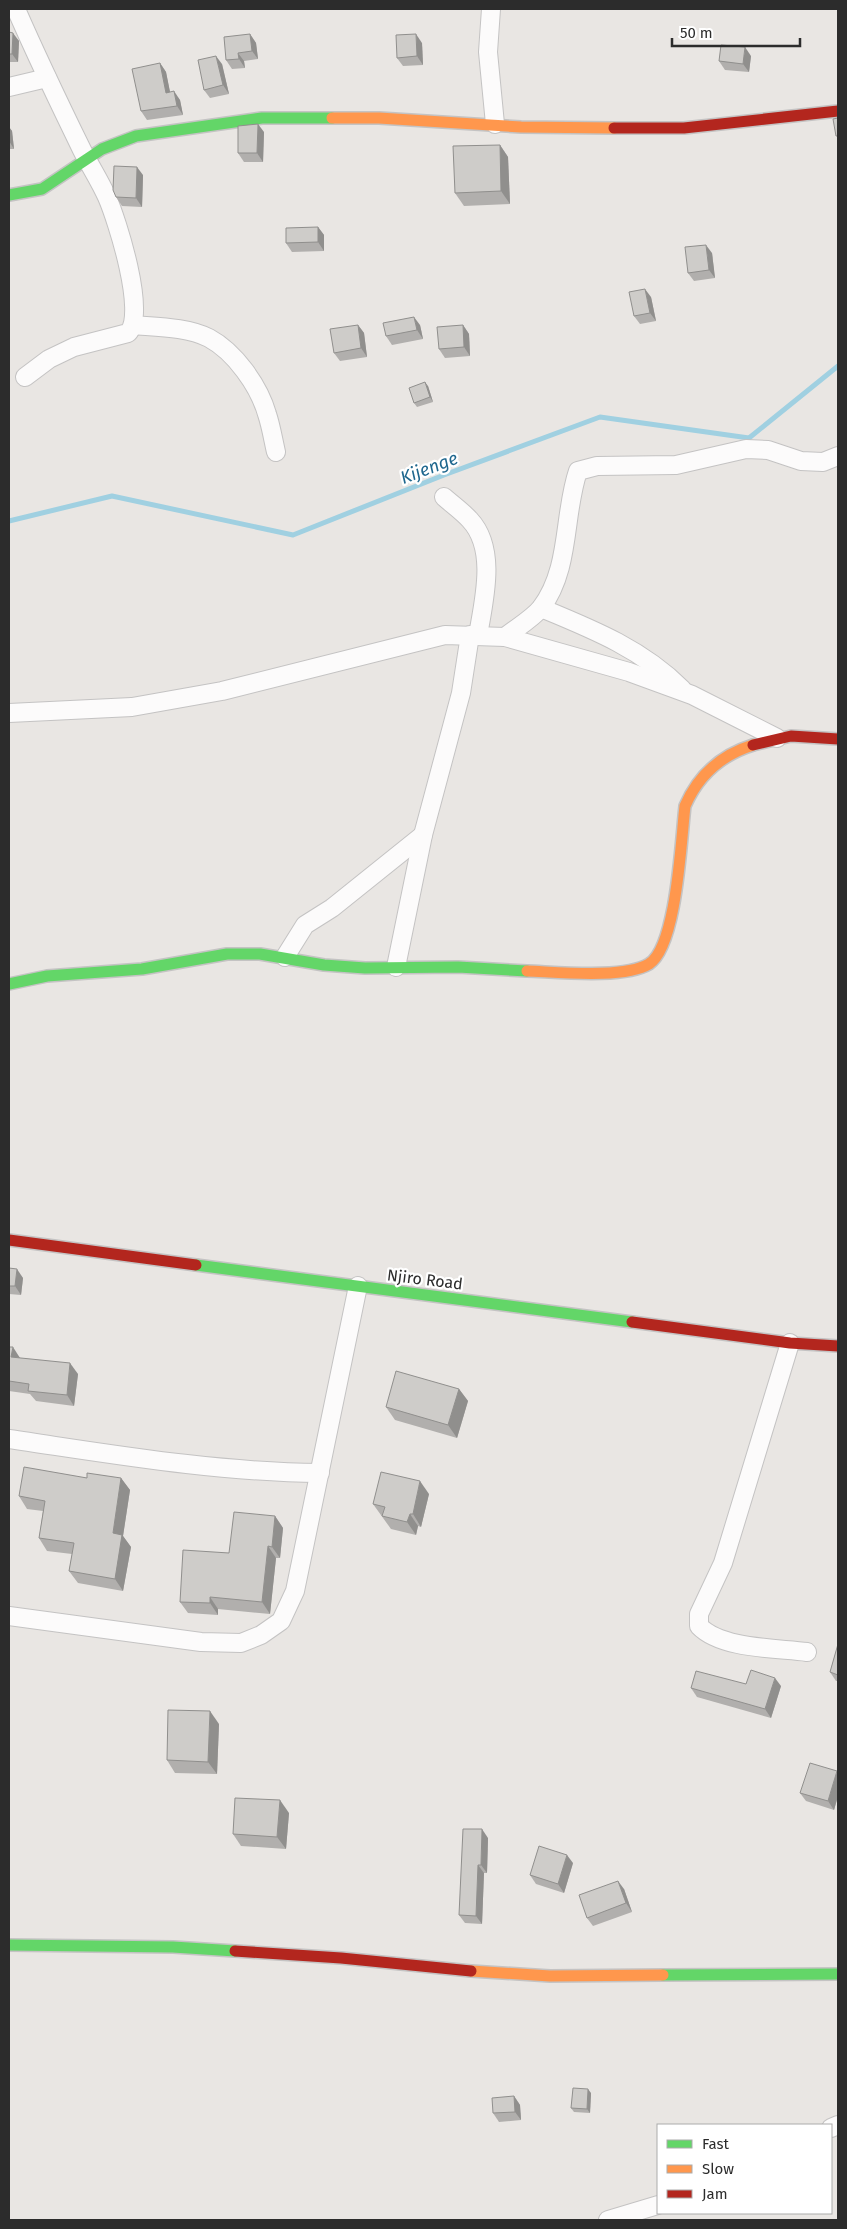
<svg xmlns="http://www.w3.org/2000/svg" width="847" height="2229" font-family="'Fira Sans',sans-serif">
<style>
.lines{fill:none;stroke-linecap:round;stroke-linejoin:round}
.stream{stroke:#a0d0e1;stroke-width:5}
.street-casing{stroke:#c4c3c3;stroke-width:20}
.fast-casing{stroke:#c4c3c3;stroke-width:14}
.slow-casing{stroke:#c4c3c3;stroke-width:14}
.jam-casing{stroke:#c4c3c3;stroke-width:14}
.street{stroke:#fcfbfb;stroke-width:18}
.fast{stroke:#63d668;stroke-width:11}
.slow{stroke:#ff974d;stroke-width:11}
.jam{stroke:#b3261e;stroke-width:11}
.wall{fill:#b1afad}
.shaded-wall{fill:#908f8d}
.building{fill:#ceccc9;stroke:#908f8d}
.labels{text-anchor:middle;stroke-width:4.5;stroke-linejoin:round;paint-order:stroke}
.street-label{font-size:16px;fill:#2c2c2c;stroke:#fff}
.water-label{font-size:18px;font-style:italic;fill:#1f678e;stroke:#fff}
</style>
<rect width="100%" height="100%" fill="#e9e6e3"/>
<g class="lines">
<polyline class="stream" points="9,521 112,496 293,535 444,475 600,417 749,438 838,366"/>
<g class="street-casing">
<g id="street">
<path d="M16,9C37,57 59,103 82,150C90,166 100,181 107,197C117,220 147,314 128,333L74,347L49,359L25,377"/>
<polyline points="491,9 488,52 495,124"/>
<polyline points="9,87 47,78"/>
<path d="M133,325C157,327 188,327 209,338C235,352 259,386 267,414C271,426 273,439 276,452"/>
<path d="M444,497C453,505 463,512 470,520C497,549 484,600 478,635"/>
<path d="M541,608C592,629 642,649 682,689"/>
<path d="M505,637C516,628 532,619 541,608C571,568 563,515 578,471L597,466L676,465L746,449L768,450L801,461L823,462L838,456"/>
<polyline points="9,713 132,707 222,691 445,635 505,637 629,672 692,695 777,738"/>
<polyline points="285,957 305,925 332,908 423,835"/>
<polyline points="396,967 423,835 461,693 470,635"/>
<path d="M790,1343L723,1563L699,1614V1626C721,1649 776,1648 807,1652"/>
<path d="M9,1439C112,1454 215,1472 320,1473"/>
<polyline points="9,1616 201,1642 241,1643 261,1635 281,1621 295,1591 358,1286"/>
<polyline points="831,2128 838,2125"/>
<polyline points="608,2220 658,2205"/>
</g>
</g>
<g class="fast-casing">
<g id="fast">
<polyline points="9,195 42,189 102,149 136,136 262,118 332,118"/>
<polyline points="9,984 47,976 142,969 227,954 260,954 324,965 365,968 458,967 527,971"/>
<polyline points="196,1265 632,1322"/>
<polyline points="9,1945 173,1947 235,1951"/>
<polyline points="663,1975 838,1974"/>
</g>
</g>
<g class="slow-casing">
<g id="slow">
<polyline points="332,118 379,118 521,127 614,128"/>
<path d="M527,971C557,972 624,979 649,964C677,946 681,839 685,806C698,776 721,755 753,745"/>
<polyline points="471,1971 550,1976 663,1975"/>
</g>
</g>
<g class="jam-casing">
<g id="jam">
<polyline points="614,128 684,128 838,111"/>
<polyline points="753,745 791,736 838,739"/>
<polyline points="9,1240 196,1265"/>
<polyline points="632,1322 790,1343 838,1346"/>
<polyline points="235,1951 341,1958 471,1971"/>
</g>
</g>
<use href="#street" class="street"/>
<use href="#fast" class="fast"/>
<use href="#slow" class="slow"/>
<use href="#jam" class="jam"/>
</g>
<g class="wall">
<polygon points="9,32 19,41 18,62 9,62"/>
<polygon points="250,34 256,43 258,59 244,61 245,68 232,69 226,60"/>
<polygon points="422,43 423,65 403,66 397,58"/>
<polygon points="751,56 749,72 725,70 719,61"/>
<polygon points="160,63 166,72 170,92 180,100 183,115 147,120 141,111"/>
<polygon points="222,64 229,94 210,98 204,90"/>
<polygon points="9,127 12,131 14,149 9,149"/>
<polygon points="264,132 263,162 244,162 238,153"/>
<polygon points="500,145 508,157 510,204 464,206 455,193"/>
<polygon points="143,175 142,207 122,206 116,197"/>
<polygon points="318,227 324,235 324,251 292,252 286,243"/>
<polygon points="712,253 715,278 694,281 688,273"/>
<polygon points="651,297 656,321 640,324 634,316"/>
<polygon points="358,325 364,333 367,357 340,361 334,353"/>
<polygon points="420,325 423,339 392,345 386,336"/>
<polygon points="463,325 469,334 470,356 445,358 439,349"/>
<polygon points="428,386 433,402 417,407 414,403"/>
<polygon points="9,1268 23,1278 21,1295 9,1294"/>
<polygon points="9,1347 20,1358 78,1374 74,1406 36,1401 30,1394 9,1391"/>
<polygon points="459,1389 468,1401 457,1438 395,1420 386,1407"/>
<polygon points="87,1478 121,1478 130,1490 123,1536 131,1547 123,1591 78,1583 69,1571 72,1554 47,1551 39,1538 43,1511 27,1509 19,1496"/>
<polygon points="429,1494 421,1527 418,1526 416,1535 391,1529 373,1504"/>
<polygon points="275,1516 283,1528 280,1558 276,1558 270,1614 218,1609 218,1615 188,1613 180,1602 229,1553"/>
<polygon points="838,1644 838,1681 836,1681 830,1672"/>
<polygon points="781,1686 771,1718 697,1697 691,1688"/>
<polygon points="219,1724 217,1774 175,1773 167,1760"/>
<polygon points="838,1773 838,1796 834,1810 806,1801 800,1793"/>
<polygon points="289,1813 286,1849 241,1846 233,1834"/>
<polygon points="488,1838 487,1873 484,1873 482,1924 465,1923 459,1915"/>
<polygon points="573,1863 564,1893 536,1884 530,1875"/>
<polygon points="624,1889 632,1912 593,1926 587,1918"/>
<polygon points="591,2093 590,2113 574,2112 571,2108"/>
<polygon points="514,2096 520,2105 521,2120 499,2122 493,2113"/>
</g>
<g class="shaded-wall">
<polygon points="13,33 19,41 18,62 12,54"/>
<polygon points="250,34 256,43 258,59 252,51"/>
<polygon points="416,34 422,43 423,65 417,56"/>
<polygon points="745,47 751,56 749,72 743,64"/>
<polygon points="238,53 244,61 245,68 239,59"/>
<polygon points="216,56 222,64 229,94 223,85"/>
<polygon points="160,63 166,72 172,102 166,93"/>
<polygon points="174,91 180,100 183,115 177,106"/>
<polygon points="258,124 264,132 263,162 257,153"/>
<polygon points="9,127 12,131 14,149 9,141"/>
<polygon points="500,145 508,157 510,204 501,191"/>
<polygon points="137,167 143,175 142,207 136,198"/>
<polygon points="318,227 324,235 324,251 318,242"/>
<polygon points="706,245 712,253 715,278 709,270"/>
<polygon points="645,289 651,297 656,321 650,313"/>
<polygon points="414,317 420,325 423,339 417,330"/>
<polygon points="358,325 364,333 367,357 361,348"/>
<polygon points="463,325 469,334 470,356 464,347"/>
<polygon points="425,382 428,386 433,402 430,397"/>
<polygon points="17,1269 23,1278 21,1295 15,1286"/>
<polygon points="13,1347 20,1358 11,1357"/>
<polygon points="70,1363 78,1374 74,1406 67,1395"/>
<polygon points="459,1389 468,1401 457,1438 448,1425"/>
<polygon points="121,1478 130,1490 123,1536 131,1547 123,1591 115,1579 113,1533"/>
<polygon points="420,1481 429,1494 421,1527 413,1514"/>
<polygon points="410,1514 418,1526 416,1535 407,1522"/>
<polygon points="275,1516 283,1528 280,1558 272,1547"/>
<polygon points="268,1546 276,1558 270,1614 262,1602"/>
<polygon points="210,1597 218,1609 218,1615 210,1603"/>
<polygon points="775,1678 781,1686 771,1718 765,1709"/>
<polygon points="210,1711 219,1724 217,1774 208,1762"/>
<polygon points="837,1771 838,1773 838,1796 834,1810 828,1801"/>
<polygon points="280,1800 289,1813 286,1849 277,1837"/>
<polygon points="482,1829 488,1838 487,1873 481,1865"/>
<polygon points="567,1855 573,1863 564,1893 558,1884"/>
<polygon points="478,1865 484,1873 482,1924 476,1916"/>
<polygon points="618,1881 624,1889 632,1912 626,1903"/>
<polygon points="588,2089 591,2093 590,2113 587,2109"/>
<polygon points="514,2096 520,2105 521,2120 515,2112"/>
</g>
<g class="building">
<polygon points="9,32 13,33 12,54 9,54"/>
<polygon points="250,34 252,51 238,53 239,59 226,60 224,37"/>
<polygon points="416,34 417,56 397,58 396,35"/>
<polygon points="721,45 745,47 743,64 719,61"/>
<polygon points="216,56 223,85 204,90 198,60"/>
<polygon points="160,63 166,93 174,91 177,106 141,111 132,69"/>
<polygon points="838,118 838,136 836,136 833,119"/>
<polygon points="258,124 257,153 238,153 238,126"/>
<polygon points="500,145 501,191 455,193 453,146"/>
<polygon points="114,166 137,167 136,198 116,197 113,190"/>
<polygon points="318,227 318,242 286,243 286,228"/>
<polygon points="706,245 709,270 688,273 685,247"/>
<polygon points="645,289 650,313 634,316 629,292"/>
<polygon points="414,317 417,330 386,336 383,323"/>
<polygon points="358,325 361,348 334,353 330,329"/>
<polygon points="463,325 464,347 439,349 437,327"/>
<polygon points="425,382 430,397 414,403 409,388"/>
<polygon points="9,1268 17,1269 15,1286 9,1286"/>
<polygon points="9,1347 13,1347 11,1357 70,1363 67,1395 28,1391 29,1384 9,1381"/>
<polygon points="396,1371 459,1389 448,1425 386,1407"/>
<polygon points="24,1467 87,1478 87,1473 121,1478 113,1533 122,1535 115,1579 69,1571 74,1543 39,1538 45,1501 19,1496"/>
<polygon points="381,1472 420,1481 413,1514 410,1514 407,1522 382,1516 385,1507 373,1504"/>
<polygon points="234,1512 275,1516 272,1547 268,1546 262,1602 210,1597 210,1603 180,1602 183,1550 229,1553"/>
<polygon points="838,1644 838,1675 830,1672"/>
<polygon points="751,1670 775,1678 765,1709 691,1688 696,1671 746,1684"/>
<polygon points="168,1710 210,1711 208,1762 167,1760"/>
<polygon points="810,1763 837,1771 828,1801 800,1793"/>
<polygon points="235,1798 280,1800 277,1837 233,1834"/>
<polygon points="463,1829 482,1829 481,1865 478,1865 476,1916 459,1915"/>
<polygon points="539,1846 567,1855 558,1884 530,1875"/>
<polygon points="618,1881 626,1903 587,1918 579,1895"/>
<polygon points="573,2088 588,2089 587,2109 571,2108"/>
<polygon points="514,2096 515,2112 493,2113 492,2098"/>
</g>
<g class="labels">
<g class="street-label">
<text transform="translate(425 1279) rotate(7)" y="6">Njiro Road</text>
</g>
<g class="water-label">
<text transform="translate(429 468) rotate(-21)" y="6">Kijenge</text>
</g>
</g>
<rect width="847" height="2229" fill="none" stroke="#2c2c2c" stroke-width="20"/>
<rect x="657" y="2124" width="175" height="90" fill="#ffffff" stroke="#ababab"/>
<rect x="667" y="2140" width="25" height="8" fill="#63d668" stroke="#ababab"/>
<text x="702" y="2149" font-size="15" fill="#2c2c2c">Fast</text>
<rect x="667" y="2165" width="25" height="8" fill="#ff974d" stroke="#ababab"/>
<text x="702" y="2174" font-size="15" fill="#2c2c2c">Slow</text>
<rect x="667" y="2190" width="25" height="8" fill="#b3261e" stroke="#ababab"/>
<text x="702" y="2199" font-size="15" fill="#2c2c2c">Jam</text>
<path d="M672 38v8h128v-8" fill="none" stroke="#2c2c2c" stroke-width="2.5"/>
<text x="680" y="38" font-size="15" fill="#2c2c2c" stroke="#ffffff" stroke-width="4" paint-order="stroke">50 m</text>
</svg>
